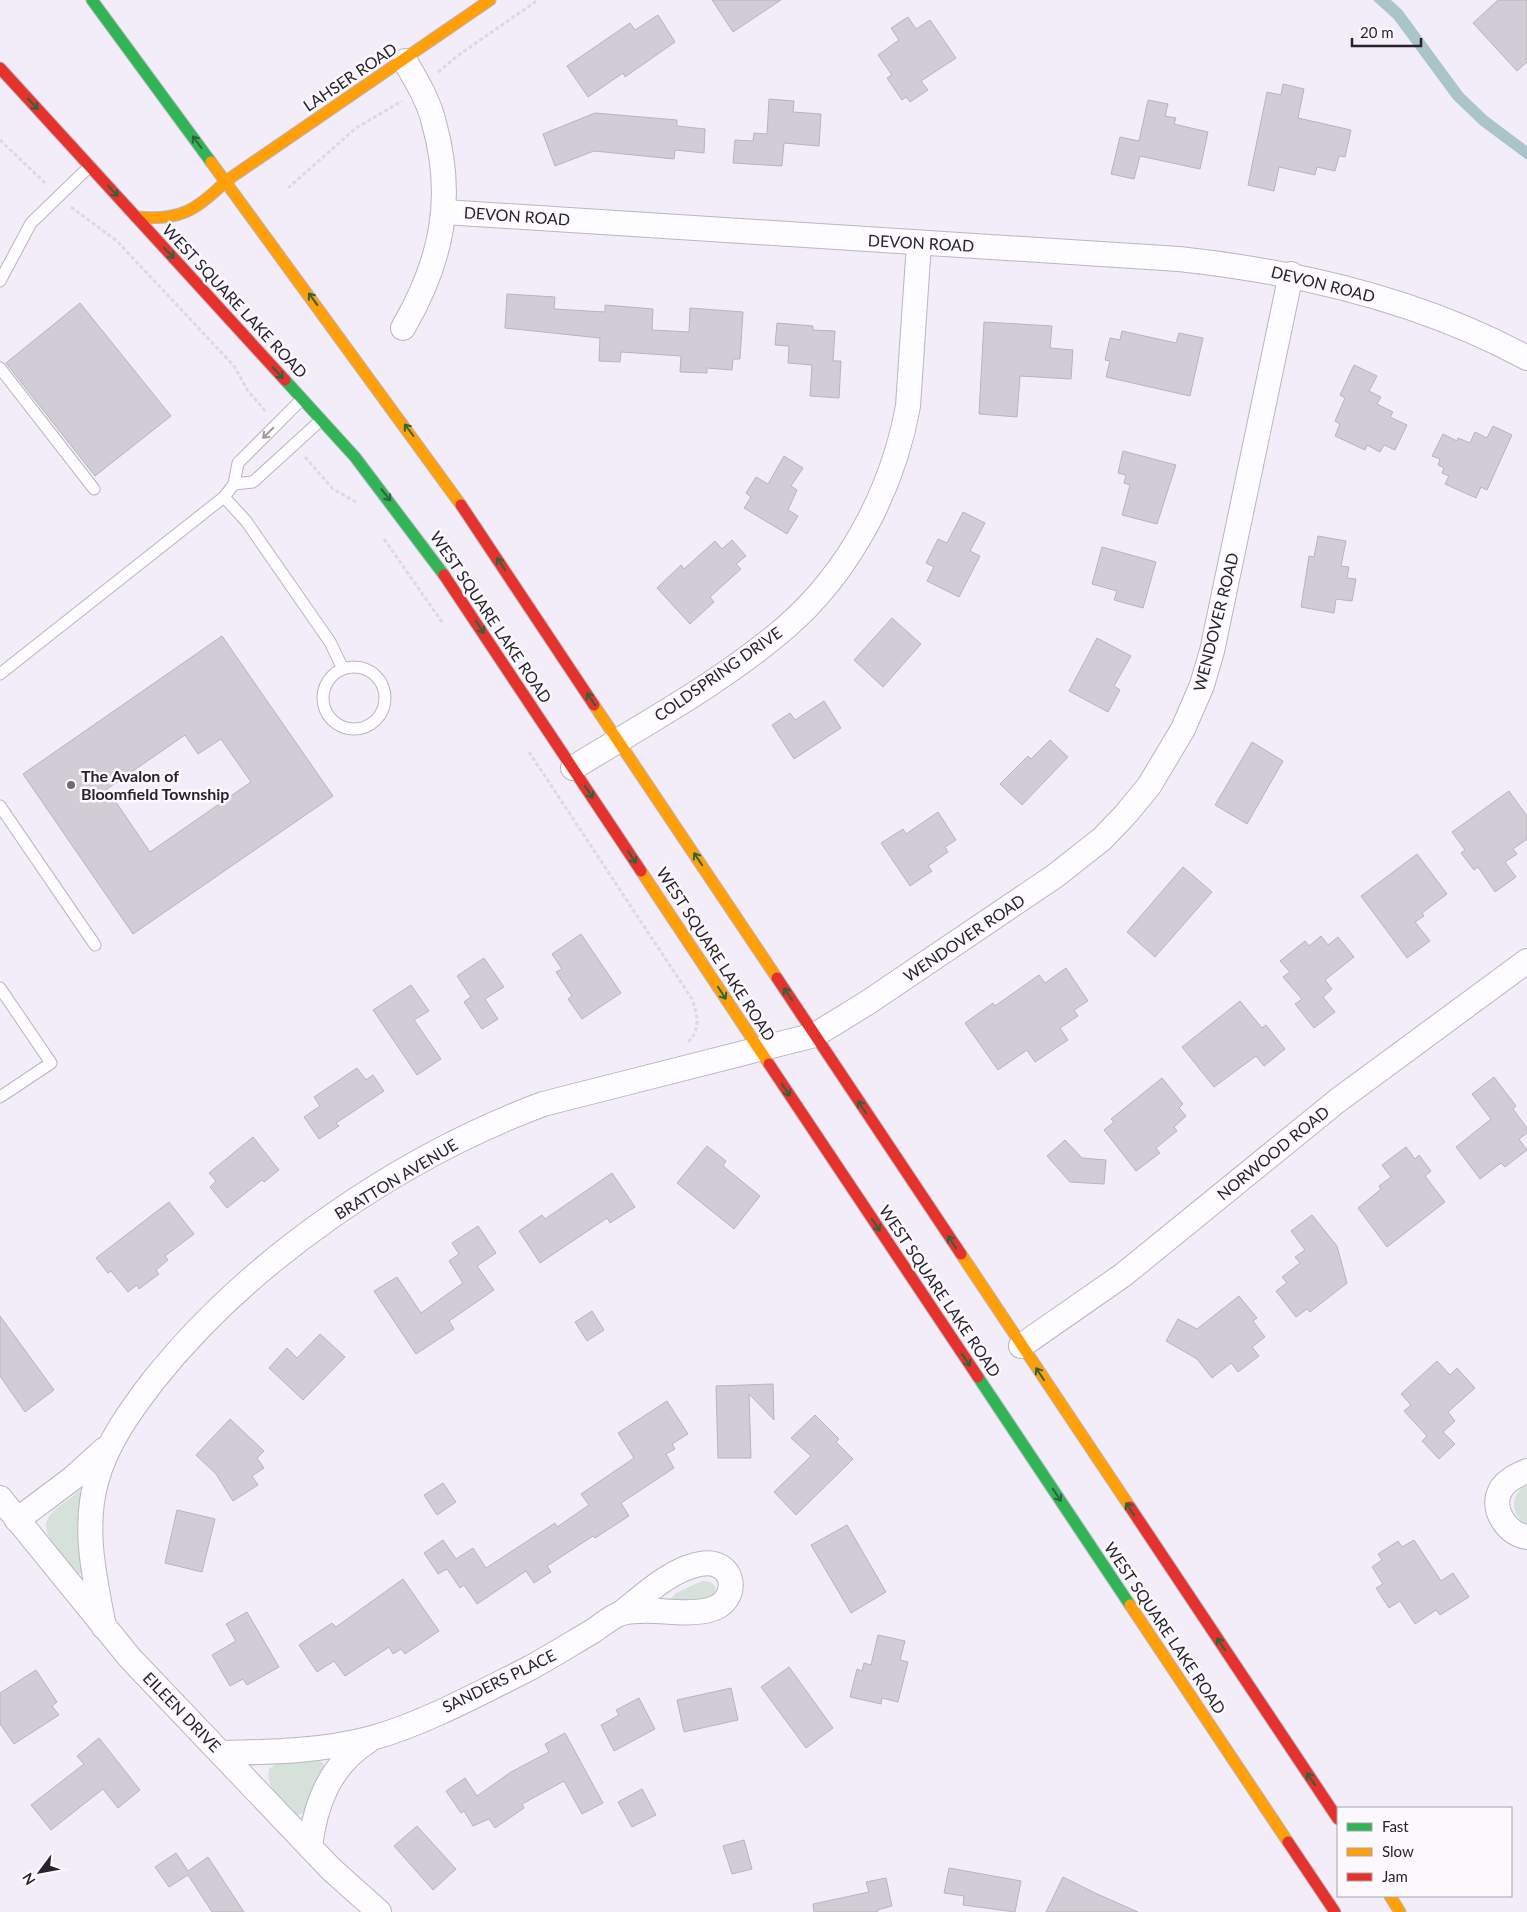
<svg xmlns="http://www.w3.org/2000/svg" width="1527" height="1912" font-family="Lato,sans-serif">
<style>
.green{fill:#d6e1d9}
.water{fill:#a9c5ca}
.building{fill:#d1cdd6;stroke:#b8b4bc;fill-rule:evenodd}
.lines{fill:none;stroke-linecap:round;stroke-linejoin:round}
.lane-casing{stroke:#bab6be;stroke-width:13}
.street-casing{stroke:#bab6be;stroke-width:26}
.fast-casing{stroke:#bab6be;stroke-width:13}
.slow-casing{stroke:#bab6be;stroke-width:13}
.jam-casing{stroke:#bab6be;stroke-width:13}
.path{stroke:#dcdade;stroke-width:3;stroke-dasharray:4 2.5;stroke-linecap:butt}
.lane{stroke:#fdfcfe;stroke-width:11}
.street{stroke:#fdfcfe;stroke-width:24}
.fast{stroke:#30b455;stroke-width:11}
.slow{stroke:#ff9f0a;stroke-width:11}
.jam{stroke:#e5322d;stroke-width:11}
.oneway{stroke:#2b643d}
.oneway2{stroke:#9d9a9f}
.poi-dot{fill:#6e6a72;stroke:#fbf9fd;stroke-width:2}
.labels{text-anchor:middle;stroke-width:5;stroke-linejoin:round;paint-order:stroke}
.street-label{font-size:16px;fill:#27232a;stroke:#fbf9fd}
.poi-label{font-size:16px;font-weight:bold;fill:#27232a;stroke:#fbf9fd;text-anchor:start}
</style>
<rect width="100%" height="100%" fill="#f2edf8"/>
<g class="green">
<path d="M1527,1486V1524C1510,1516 1509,1493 1527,1486Z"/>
<path d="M83,1490L82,1571L79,1575C72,1572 66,1561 61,1555C32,1519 49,1515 79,1491Z"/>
<path d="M702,1581C709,1581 714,1582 716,1590C709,1606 683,1601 669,1601L676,1593Z"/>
<path d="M318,1761L322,1762L325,1767L307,1812L297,1815C284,1805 265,1788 269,1769L276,1764Z"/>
</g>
<polygon class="water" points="1373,0 1391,0 1402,10 1463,93 1487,116 1527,146 1527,160 1480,125 1453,99 1394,19"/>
<g class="building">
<polygon points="712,0 781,0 733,32"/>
<polygon points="1498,0 1527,0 1527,62 1517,71 1473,23"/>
<polygon points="658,15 675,42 625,77 623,73 588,97 567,66 630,23 635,30"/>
<polygon points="908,17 916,29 930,20 956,58 921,81 928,90 910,102 906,97 902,100 887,78 892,75 878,55 899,40 891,28"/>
<polygon points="1283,84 1304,89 1298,118 1351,130 1345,157 1339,156 1335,171 1317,167 1315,175 1279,167 1274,191 1248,185 1267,92 1281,95"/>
<polygon points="769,99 794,101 793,112 821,114 819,146 784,143 782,166 733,163 735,140 753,141 754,133 767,134"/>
<polygon points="1148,100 1168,104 1165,116 1176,118 1174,124 1208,132 1200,169 1140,156 1134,179 1111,174 1120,137 1139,141"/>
<polygon points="595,113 677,120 677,126 705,129 704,153 675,150 674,159 594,151 555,166 543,134"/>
<polygon points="507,294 555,297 554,309 605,312 605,305 653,309 652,330 689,332 690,308 743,312 740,359 733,359 732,370 707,368 707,373 680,372 681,356 621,352 620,362 599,361 600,338 505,328"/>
<polygon points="80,303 171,416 95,476 6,363"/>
<polygon points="984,322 1052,326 1050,348 1073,350 1071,379 1020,376 1017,417 979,414"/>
<polygon points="777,323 813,326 813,330 835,331 833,361 841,361 839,398 810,396 812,365 788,363 789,346 775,345"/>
<polygon points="1122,331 1176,343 1179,333 1203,338 1190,396 1106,377 1110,361 1105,360 1110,338 1120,340"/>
<polygon points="1354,365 1377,376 1369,391 1381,397 1377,404 1393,412 1390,417 1407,425 1395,450 1384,445 1380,452 1367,445 1365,450 1335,436 1340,424 1335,421 1345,398 1340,395"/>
<polygon points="1493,426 1512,435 1487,490 1481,487 1476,498 1445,484 1449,476 1442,473 1444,468 1438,465 1440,459 1432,456 1443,434 1457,441 1458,438 1470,443 1475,432 1487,438"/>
<polygon points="1123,451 1176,465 1157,524 1122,515 1130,485 1124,483 1126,475 1118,473"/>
<polygon points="784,456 803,468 791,486 797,490 788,510 798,516 787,534 744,508 751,497 746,493 756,477 768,484"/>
<polygon points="963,512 985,523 970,551 980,556 959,597 927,581 934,567 926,563 938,539 947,543"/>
<polygon points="1318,536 1346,541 1341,566 1349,567 1347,578 1356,579 1352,601 1336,599 1334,613 1301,607 1309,556 1314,557"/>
<polygon points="732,540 746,556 736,564 741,569 710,597 714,602 690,624 657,588 681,565 684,569 715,541 722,549"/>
<polygon points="1102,547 1156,562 1143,608 1114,600 1117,591 1092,584"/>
<polygon points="892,618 921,644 883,687 854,660"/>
<path d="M222,636L333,796L133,934L23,774ZM185,735L198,754L221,739L251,782L150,852L107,789Z"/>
<polygon points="1097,638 1131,656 1114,686 1120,690 1108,712 1069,691"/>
<polygon points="824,701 841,728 794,759 772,725 790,713 795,720"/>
<polygon points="1050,740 1068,757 1022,805 1000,784 1028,756 1031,759"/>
<polygon points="1252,742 1283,761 1247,824 1215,805"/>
<polygon points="1509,791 1527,816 1527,839 1513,849 1517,854 1505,862 1516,877 1495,892 1478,867 1474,870 1461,853 1465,850 1452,832"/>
<polygon points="938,812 956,840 945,847 948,852 928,866 932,871 910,886 881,843 903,829 906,834"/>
<polygon points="1417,854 1447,894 1422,913 1424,916 1415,922 1430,941 1407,958 1361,896"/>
<polygon points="1183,867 1212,892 1155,957 1127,932"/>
<polygon points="581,934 621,993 582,1019 568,999 572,996 556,972 562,969 552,954"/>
<polygon points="1321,936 1328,945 1338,937 1354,957 1325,980 1332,989 1323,997 1335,1012 1314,1028 1295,1004 1302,999 1283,977 1290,972 1280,961 1305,941 1309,946"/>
<polygon points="484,958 504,987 485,999 498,1019 482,1029 464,1002 471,997 457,976"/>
<polygon points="1066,968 1088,1001 1074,1010 1078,1016 1060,1028 1068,1040 1035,1062 1027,1050 998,1070 965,1023 993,1003 995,1006 1039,975 1045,983"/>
<polygon points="411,985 429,1011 414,1020 441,1059 417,1075 373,1010"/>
<polygon points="1240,1001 1262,1028 1266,1025 1285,1049 1264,1066 1256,1056 1214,1087 1182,1047"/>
<polygon points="357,1068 366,1080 373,1075 384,1091 336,1123 339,1126 319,1139 304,1117 320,1106 314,1097"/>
<polygon points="1494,1077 1516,1106 1513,1109 1527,1128 1527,1133 1519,1139 1527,1150 1505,1167 1501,1163 1480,1179 1456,1147 1491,1119 1472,1094"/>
<polygon points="1162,1078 1183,1104 1179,1108 1186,1116 1174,1127 1177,1131 1156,1148 1160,1153 1136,1171 1104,1130 1114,1122 1111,1119"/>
<polygon points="253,1137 279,1170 264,1182 262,1180 227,1208 210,1187 216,1181 209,1173"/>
<polygon points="1065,1140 1082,1158 1106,1160 1104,1184 1070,1182 1047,1156"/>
<polygon points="707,1146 726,1161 723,1166 760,1196 734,1229 677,1183"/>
<polygon points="1406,1147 1415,1159 1419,1155 1431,1171 1425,1176 1445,1202 1387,1247 1358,1208 1381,1189 1379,1186 1391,1177 1382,1165"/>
<polygon points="612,1173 635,1207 610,1223 607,1218 540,1263 519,1231 542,1215 545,1219"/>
<polygon points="169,1202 194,1234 165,1256 168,1260 156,1270 159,1274 139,1289 137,1285 128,1292 111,1271 108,1273 96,1258"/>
<polygon points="1312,1215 1337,1246 1347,1283 1310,1312 1307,1309 1296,1317 1276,1291 1287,1283 1282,1277 1300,1263 1295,1257 1305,1250 1291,1231"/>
<polygon points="478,1226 496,1253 477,1266 494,1290 449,1321 454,1329 416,1354 374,1291 397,1277 421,1313 463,1283 449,1261 459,1254 452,1243"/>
<polygon points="1239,1296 1257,1318 1253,1321 1265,1337 1252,1347 1259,1356 1238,1372 1231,1363 1212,1378 1197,1359 1166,1341 1178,1319 1197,1329"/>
<polygon points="592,1311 604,1330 587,1341 575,1322"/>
<polygon points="0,1316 54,1390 25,1412 0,1376"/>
<polygon points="320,1334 345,1357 303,1400 269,1368 287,1348 297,1358"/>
<polygon points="1437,1361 1450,1375 1457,1368 1475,1388 1448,1412 1455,1421 1443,1432 1455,1444 1439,1459 1422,1441 1427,1436 1404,1411 1411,1405 1401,1394"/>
<polygon points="773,1384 774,1420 749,1394 751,1458 718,1458 716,1386"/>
<polygon points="667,1401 688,1434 672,1444 675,1449 666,1454 674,1468 621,1503 629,1516 595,1538 593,1536 547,1566 551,1572 534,1583 526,1571 477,1604 464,1585 460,1588 447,1569 438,1574 424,1553 443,1540 456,1559 473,1548 486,1568 555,1523 557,1527 589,1505 581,1494 634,1458 618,1433"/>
<polygon points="815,1415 839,1439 836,1442 853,1459 796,1515 774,1492 811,1456 791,1438"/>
<polygon points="230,1419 264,1451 257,1458 264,1468 252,1476 258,1485 233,1501 216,1474 196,1455"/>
<polygon points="443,1483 456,1502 437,1515 424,1495"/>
<polygon points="177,1510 215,1519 202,1572 165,1563"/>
<polygon points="847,1525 886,1592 851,1613 811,1545"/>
<polygon points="1414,1540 1441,1581 1453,1573 1469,1597 1440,1615 1436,1610 1415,1624 1400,1601 1389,1608 1376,1588 1383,1584 1372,1567 1382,1560 1378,1554 1398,1541 1402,1547"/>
<polygon points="403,1579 439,1631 405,1654 401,1649 393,1654 389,1647 345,1676 334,1661 317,1672 299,1645 332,1623 336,1627"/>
<polygon points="247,1612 279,1667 247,1685 243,1679 230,1686 212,1655 236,1641 226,1624"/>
<polygon points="878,1635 905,1641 900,1660 908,1662 898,1702 882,1698 881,1704 850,1697 857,1669 862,1671 864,1663 871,1665"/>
<polygon points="789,1667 833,1728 806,1748 761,1687"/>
<polygon points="36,1670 57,1702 52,1706 59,1715 14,1744 0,1724 0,1693"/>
<polygon points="731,1688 738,1720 684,1732 677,1700"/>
<polygon points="639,1698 655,1729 614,1751 601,1725 619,1715 616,1710"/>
<polygon points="565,1733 603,1803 582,1814 564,1781 522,1804 524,1808 495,1828 489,1819 473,1826 464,1811 461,1813 446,1791 465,1778 477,1796 511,1772 549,1752 545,1744"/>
<polygon points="99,1738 140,1790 118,1808 103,1789 51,1830 31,1805 84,1764 77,1756"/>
<polygon points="642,1789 656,1815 632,1827 618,1802"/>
<polygon points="417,1826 456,1869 433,1890 394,1846"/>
<polygon points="744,1840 752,1869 732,1874 723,1846"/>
<polygon points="176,1853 188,1871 208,1857 244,1912 212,1912 188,1875 169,1887 155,1867"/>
<polygon points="949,1868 1021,1881 1015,1912 963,1905 964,1896 944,1893"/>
<polygon points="1063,1877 1095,1893 1138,1912 1046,1912"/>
<polygon points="886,1878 892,1906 877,1910 878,1912 814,1912 813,1904 869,1892 866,1882"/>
</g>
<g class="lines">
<g class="lane-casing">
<g id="lane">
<polyline points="0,281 31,223 90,166"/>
<polyline points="0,368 94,489"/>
<polyline points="234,484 253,482 321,420"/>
<polyline points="224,497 246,521 330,642 343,669"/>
<circle cx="354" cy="698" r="31"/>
<polyline points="0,674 224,497 234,484 238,463 302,399"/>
<polyline points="0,806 95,945"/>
<polyline points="0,988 51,1063 0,1097"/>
</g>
</g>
<g class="street-casing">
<g id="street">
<path d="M444,212L1179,259C1300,272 1420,300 1527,358"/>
<path d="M403,328C442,261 455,198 434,123C429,101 416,80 405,61"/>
<path d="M573,768C644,724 721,683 785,628C850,572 893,489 908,406L919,243"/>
<polyline points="1021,1346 1123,1275 1337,1101 1527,961"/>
<path d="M1527,1471C1515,1476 1502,1482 1498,1496C1494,1515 1509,1534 1527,1537"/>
<polyline points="0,1498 130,1658 331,1869 379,1912"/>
<polyline points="17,1520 73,1478 105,1449"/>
<path d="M104,1627C95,1580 83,1530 96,1482C106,1444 130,1411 153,1381C249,1260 399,1158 543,1104L815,1035L867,1003L1055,876L1102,839L1125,815L1149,786L1183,729L1202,685L1212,651L1291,274"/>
<path d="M222,1753C272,1752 324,1751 372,1738C423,1724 480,1693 528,1669C550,1657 571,1644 593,1631C602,1625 612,1616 622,1613C650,1606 681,1617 709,1610C742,1602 736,1557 700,1564C671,1569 643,1596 620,1614"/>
<path d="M310,1847C315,1804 330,1765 368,1741"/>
</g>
</g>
<g class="fast-casing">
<g id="fast">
<polyline points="92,0 211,162"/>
<polyline points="285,380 355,457 444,575"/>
<polyline points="978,1377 1130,1605"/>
</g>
</g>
<g class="slow-casing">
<g id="slow">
<polyline points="211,162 461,505"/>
<polyline points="226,181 490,0"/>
<path d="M136,217C179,221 196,211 226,181"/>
<polyline points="594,705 777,978"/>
<polyline points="641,871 769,1064"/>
<polyline points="961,1254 1130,1507"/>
<polyline points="1130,1605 1288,1842"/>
<polyline points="1390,1896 1400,1912"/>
</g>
</g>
<g class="jam-casing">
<g id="jam">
<polyline points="0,68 285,380"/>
<polyline points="461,505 594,705"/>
<polyline points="444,575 641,871"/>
<polyline points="777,978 961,1254"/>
<polyline points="769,1064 978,1377"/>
<polyline points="1130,1507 1338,1819"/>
<polyline points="1288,1842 1335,1912"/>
</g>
</g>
<g class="path">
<polyline points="438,72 460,54 538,0"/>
<polyline points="0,140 46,184"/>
<polyline points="288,188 356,128 402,101"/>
<polyline points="71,207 117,241 234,366 248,391 267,413"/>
<polyline points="305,457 333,489 356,502"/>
<polyline points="384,539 442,622"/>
<path d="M529,752L692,999C698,1015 701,1031 687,1043"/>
</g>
<use href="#lane" class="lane"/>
<use href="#street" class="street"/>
<use href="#fast" class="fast"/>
<use href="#slow" class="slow"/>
<use href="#jam" class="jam"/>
</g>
<defs><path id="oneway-shaft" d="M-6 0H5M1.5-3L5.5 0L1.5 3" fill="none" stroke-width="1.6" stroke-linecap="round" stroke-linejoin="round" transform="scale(1.25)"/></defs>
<g class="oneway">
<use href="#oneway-shaft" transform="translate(33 104) rotate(47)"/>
<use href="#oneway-shaft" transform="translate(197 142) rotate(-127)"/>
<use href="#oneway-shaft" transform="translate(113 191) rotate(48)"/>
<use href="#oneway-shaft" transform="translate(169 253) rotate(47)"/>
<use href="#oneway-shaft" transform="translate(313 299) rotate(-126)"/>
<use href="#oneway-shaft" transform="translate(278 373) rotate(47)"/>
<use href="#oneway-shaft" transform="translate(409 430) rotate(-127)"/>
<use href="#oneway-shaft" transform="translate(386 495) rotate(52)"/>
<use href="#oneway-shaft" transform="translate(501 564) rotate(-124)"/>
<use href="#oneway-shaft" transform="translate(480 627) rotate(57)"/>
<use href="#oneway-shaft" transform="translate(591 699) rotate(-124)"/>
<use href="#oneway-shaft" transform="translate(589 792) rotate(56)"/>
<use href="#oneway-shaft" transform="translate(632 857) rotate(57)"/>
<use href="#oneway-shaft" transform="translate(698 859) rotate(-124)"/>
<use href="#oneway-shaft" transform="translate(722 993) rotate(57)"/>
<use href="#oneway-shaft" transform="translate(788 994) rotate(-124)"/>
<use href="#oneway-shaft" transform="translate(786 1090) rotate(56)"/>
<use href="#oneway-shaft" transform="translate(862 1107) rotate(-123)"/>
<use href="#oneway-shaft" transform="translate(876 1225) rotate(56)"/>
<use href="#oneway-shaft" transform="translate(952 1242) rotate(-123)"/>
<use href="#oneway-shaft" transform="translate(966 1360) rotate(56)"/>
<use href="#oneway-shaft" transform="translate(1040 1374) rotate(-124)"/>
<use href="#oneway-shaft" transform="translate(1057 1495) rotate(56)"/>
<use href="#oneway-shaft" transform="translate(1130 1509) rotate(-124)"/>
<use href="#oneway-shaft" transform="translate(1221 1644) rotate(-124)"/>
<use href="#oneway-shaft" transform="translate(1311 1779) rotate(-124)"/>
</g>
<use class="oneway2" href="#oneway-shaft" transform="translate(268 433) rotate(135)"/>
<circle class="poi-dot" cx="71" cy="785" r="5"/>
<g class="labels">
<g class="street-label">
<text transform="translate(350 77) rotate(-34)" y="6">LAHSER ROAD</text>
<text transform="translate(517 216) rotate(4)" y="6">DEVON ROAD</text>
<text transform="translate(921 243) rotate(3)" y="6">DEVON ROAD</text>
<text transform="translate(1323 284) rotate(14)" y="6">DEVON ROAD</text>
<text transform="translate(235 301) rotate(47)" y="6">WEST SQUARE LAKE ROAD</text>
<text transform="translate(491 617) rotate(56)" y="6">WEST SQUARE LAKE ROAD</text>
<text transform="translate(1216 622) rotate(-76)" y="6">WENDOVER ROAD</text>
<text transform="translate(718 674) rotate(-35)" y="6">COLDSPRING DRIVE</text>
<text transform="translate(964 938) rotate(-34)" y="6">WENDOVER ROAD</text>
<text transform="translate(716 954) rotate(57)" y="6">WEST SQUARE LAKE ROAD</text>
<text transform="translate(1273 1153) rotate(-39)" y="6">NORWOOD ROAD</text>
<text transform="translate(396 1179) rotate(-31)" y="6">BRATTON AVENUE</text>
<text transform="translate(940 1291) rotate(56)" y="6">WEST SQUARE LAKE ROAD</text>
<text transform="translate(1165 1628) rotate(56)" y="6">WEST SQUARE LAKE ROAD</text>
<text transform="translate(499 1681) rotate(-26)" y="6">SANDERS PLACE</text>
<text transform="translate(182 1712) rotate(46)" y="6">EILEEN DRIVE</text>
</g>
<g class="poi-label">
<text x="81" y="782">The Avalon of<tspan x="81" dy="18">Bloomfield Township</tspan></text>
</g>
</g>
<rect x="1337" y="1807" width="175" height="90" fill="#fbf9fd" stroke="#a6a3a9"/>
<rect x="1347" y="1823" width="25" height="8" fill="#30b455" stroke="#a6a3a9"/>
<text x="1382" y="1832" font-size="15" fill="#27232a">Fast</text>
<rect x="1347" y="1848" width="25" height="8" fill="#ff9f0a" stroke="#a6a3a9"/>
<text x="1382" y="1857" font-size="15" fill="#27232a">Slow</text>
<rect x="1347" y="1873" width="25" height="8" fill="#e5322d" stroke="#a6a3a9"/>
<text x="1382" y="1882" font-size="15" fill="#27232a">Jam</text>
<g transform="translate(40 1872) rotate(238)" stroke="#fbf9fd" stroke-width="4" paint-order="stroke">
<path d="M0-4L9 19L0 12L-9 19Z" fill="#27232a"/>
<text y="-8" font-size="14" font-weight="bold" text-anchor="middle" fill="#27232a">N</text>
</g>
<path d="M1352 38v8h69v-8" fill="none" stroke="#27232a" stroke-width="2.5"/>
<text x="1360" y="38" font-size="15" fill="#27232a" stroke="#fbf9fd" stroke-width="4" paint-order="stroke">20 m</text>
</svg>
